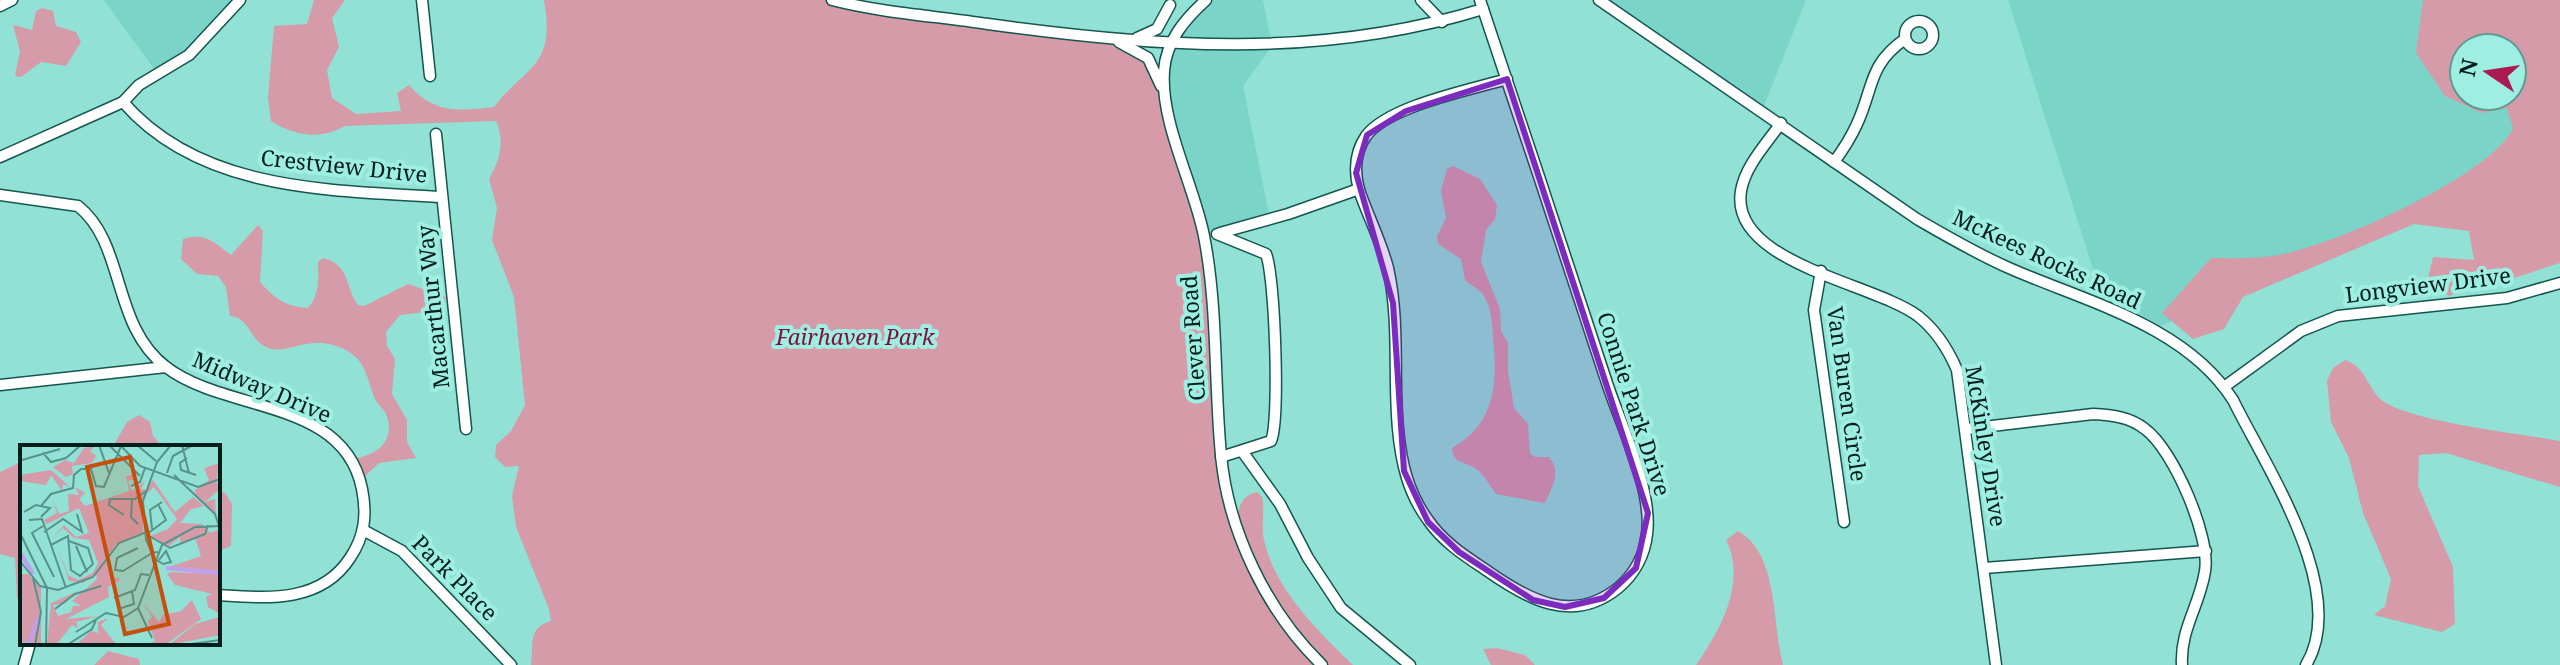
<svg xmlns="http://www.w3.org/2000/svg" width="2560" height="665" font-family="'Noto Serif',serif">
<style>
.built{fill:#7ad5c8;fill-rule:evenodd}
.green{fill:#d69ba9;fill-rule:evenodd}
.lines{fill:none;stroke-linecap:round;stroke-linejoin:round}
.minor-casing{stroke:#14554e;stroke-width:13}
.minor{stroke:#fff;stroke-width:10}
.marked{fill:#7b2cbf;fill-opacity:0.2;stroke:#7b2cbf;stroke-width:6;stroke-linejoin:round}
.labels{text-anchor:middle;stroke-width:8;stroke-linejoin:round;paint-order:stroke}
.street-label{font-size:22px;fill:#001e1a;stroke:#9eeee2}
.park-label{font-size:22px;font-style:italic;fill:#7f0f3c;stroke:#9eeee2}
.inset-river{fill:none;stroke:#c29fee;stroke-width:4}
.inset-road{fill:none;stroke:#57938a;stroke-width:2}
.view{fill:#c5500e;fill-opacity:0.15;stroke:#c5500e;stroke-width:4}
.inset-edge{fill:none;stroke:#001e1a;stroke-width:4}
</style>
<rect width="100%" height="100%" fill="#91e1d5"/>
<g class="built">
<polygon points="104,0 240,0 189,55 157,73"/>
<polygon points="1206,0 1263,0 1272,46 1243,86 1270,219 1204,236 1166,98 1166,54"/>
<polygon points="1599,0 1806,0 1762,111"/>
<path d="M2008,0H2560V151L2152,330L2105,307ZM2464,48H2512V96H2464Z"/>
</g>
<g class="green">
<path d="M314,0H345L332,18L339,47L327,70L332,98L356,114L401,111L397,93L409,85C434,114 459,111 494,107C526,65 556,68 544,0H832L1081,35L1135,48L1157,75L1204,236L1221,457L1237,525L1271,600L1322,665H531C534,644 527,628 551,621L549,609L516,527L512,496L519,466L505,467L495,457L496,445L511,431L525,405L514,297L492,240L497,208L489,179C500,160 505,142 496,121L345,126C321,140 294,136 271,121L268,97L274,26L307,24Z"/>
<path d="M2423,0H2560V263L2508,280L2479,281L2450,296L2426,287L2433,257L2474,260L2469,231L2414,224L2243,297L2224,329L2193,339L2162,313L2211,258C2231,258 2253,259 2272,256C2328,249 2488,177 2513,129L2507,108L2482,113L2445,96L2416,53ZM2464,48H2512V96H2464Z"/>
<polygon points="42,8 53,11 56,26 76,32 81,42 66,66 41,62 21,77 15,76 20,51 13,25 32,30 36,11"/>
<path d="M1453,166L1480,179L1497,205L1495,219L1486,230L1481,262L1500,309L1501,331L1508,343V371L1514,408L1528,424L1530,453L1535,457H1549C1562,472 1552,487 1545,503L1496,494C1490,486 1483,473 1475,468C1464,461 1453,464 1452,448C1495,424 1498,384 1493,339C1492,324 1492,309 1484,296C1481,290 1471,286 1465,280L1461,259L1438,244L1437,236L1446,218L1441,190L1447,169Z"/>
<path d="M258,225L263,231L260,282C274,298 286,307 308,308C320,295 318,279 318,262L323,258C351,265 345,288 358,305L364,306L408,284L446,297L443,310L400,315L386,332L387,346L395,359L392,394L407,420V442L416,458L379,463L365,476L352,459C375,456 397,442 386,414C383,408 377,404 375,399C366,377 367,361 344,349C308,332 288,357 266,347C250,340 249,317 230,316L226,287L218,276L197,274L181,259L183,239C205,232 214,242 231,255Z"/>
<path d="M2345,360C2368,367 2367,392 2386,403C2420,423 2517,433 2560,441V487L2446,453L2419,455L2418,486L2453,567L2455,624L2442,632L2374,615L2385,606L2391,579L2363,513L2349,458L2331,422L2327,381L2333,368Z"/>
<polygon points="139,415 150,422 153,436 163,447 103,447 114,445 127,422"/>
<polygon points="19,463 22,463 22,601 17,598 15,558 0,554 0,472"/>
<polygon points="218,491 225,493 232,504 231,546 218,551"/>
<path d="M1257,492L1262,497C1265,511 1261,526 1264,540C1275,590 1318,631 1353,665H1327C1304,643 1196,506 1257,492Z"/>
<path d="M1738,531C1779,554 1772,624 1783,665H1696C1721,630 1747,581 1726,540Z"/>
<polygon points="1497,648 1525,655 1535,665 1491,665 1483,649"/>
<polygon points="108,651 139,659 140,665 94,665"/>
</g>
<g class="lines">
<g class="minor-casing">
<g id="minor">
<polyline points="422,0 430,76"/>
<path d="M832,0C883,13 936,16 988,24C1156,47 1318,60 1483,9L1480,0"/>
<path d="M1206,0C1185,19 1166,41 1164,71C1160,122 1194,185 1204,236C1218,308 1214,382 1221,455C1228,531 1267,612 1322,665"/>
<polyline points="1421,0 1442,22"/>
<path d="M1599,0L1917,219C1948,237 1977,254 2009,268C2086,302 2185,325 2233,400C2267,469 2350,592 2306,665"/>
<polyline points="0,6 12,0"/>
<path d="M1483,9C1525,132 1565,257 1606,380C1620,424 1653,489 1647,534C1645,555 1634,575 1618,588C1572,625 1527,599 1486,570C1465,556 1443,542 1428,520C1408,493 1401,462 1398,429C1393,376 1400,321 1388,268C1381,241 1368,216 1359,190C1354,171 1355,152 1366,136C1388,106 1470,90 1507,79"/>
<circle cx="1919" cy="35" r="14"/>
<polyline points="1137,38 1157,29 1170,5"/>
<polyline points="1119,42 1148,58 1161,86"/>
<path d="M123,102C201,192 331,190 441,197"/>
<path d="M1781,123C1767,143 1745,166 1741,191C1729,263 1874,283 1918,316C1937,331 1948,349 1957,370L1996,665"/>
<polyline points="436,134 466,429"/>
<polyline points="0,157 123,102 139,85 189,55 240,0"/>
<path d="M1834,162C1843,150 1851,137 1857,124C1874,87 1868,65 1905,39"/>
<path d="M0,195L78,206C126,244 111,325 166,367C226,413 344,398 362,489C367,514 365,536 350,558C320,604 266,598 218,595"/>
<polyline points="1220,233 1288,214 1359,189"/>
<path d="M1217,234L1266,254C1275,276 1280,420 1271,441L1221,457"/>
<polyline points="1821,271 1814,310 1844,522"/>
<polyline points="0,385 166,367"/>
<polyline points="2224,387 2301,331 2338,316 2507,298 2560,283"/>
<path d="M1967,429L2093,414C2112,415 2130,417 2145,429C2173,449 2211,537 2205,571C2200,605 2180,629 2182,665"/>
<polyline points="1242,451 1280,504 1308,558 1341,608 1410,665"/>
<polyline points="363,530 402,551 511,665"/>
<polyline points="1984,568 2206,551"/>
<polyline points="24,665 30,643"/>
</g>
</g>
<use href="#minor" class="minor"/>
</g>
<path class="marked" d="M1507,79L1648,513L1636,568L1604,598L1565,607L1533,600L1459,552L1428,522L1404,471L1393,303L1356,173L1367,135L1406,111Z"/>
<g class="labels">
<g class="street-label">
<text transform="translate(344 166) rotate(6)" y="8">Crestview Drive</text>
<text transform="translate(2047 259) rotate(25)" y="8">McKees Rocks Road</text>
<text transform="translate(2428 285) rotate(-7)" y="8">Longview Drive</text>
<text transform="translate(433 307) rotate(-96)" y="8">Macarthur Way</text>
<text transform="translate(1193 338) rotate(-94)" y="8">Clever Road</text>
<text transform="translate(262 387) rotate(23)" y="8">Midway Drive</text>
<text transform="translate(1847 394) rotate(82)" y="8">Van Buren Circle</text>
<text transform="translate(1634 404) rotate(72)" y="8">Connie Park Drive</text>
<text transform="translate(1986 446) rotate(81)" y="8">McKinley Drive</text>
<text transform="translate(455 578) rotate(45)" y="8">Park Place</text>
</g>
<g class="park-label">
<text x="855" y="345">Fairhaven Park</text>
</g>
</g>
<g transform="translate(20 445)">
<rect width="200" height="200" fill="#91e1d5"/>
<path d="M75,1L70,6L76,11L72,18L52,21L53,29L46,32L33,22L45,15L54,18L64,3ZM200,18L196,36L200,44L185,57L195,54L196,69L176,51L175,45L189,35L184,23ZM31,25L50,42L43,39L42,46L31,30L26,40L0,36V30ZM116,29V34L108,36L111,45L120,46L117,43L125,35L121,44L126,45L133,35L155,67L173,52L184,61L171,64L160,78L182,79L190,88L200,84V126L149,122L181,111L175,93L160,98V92L148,102L145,99L153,93L142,99L130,91L148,84L157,74L134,42L124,51L123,87L96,99L85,115L92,132L101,134L88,142L89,152L46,174L79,171L56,177L58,183L52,180L36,200H27L31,158L56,147L44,159L33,160L38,171L51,167L53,161H61L52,156L77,134L76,129L63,138L49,136L38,103L48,130L58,135L73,128L78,118L69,95L54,93L43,83L33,92L44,80L56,92L69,88L59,63L27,79L24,75L37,68L32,54L39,69L49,66L48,49L59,50L55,42L65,48L59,54L65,61L109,46L106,31ZM151,127L200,129V169L188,162L186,152L192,149L155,140L147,129ZM0,129H8L21,143V199L0,197ZM172,155L181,174L145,200H126L135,196L128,176L132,172L122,157L139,177L143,170L161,166ZM200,172V190L149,200L175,179ZM88,173L81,180L95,198L56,200L71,186L78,188V177Z" fill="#d69ba9"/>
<path class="inset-river" d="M0,107L13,129M146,123L200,128M9,200L18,173"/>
<path class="inset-road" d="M79,0L89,28M89,0L120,31M117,0L136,16M162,0L169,28M102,2L120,21L178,42L200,34M23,8L31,17L46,13L61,0M167,13L160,18L161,25L176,30M2,15L40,4M147,28L153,11L173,0M154,30L195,69L199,81M111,41L120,37L125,23M112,54L111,72L118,79M21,61L31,49L53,43L54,30L61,24H71L76,41L84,42L101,1M4,67L16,60L30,63L21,72M104,70L89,60L90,54H115L126,46M9,75L22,74L46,143M23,81L12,88L34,132M132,84L130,65L142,57M24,87L43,74L62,87L57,69M0,88L27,143L26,200M127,89L146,75L138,59M31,100L48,91L51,125L60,131L73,119L68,103L49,96M56,101L67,127M118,103L97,113L95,125L103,126L132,108M138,107L132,108L126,95L123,56L137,17L151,0M135,114L143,119L151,117L146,106L139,115M0,116L20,141L38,145L73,132L99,98L124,88L150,103L185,89L188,80M13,133L21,167L15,200M94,153L115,145L121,129L129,130M118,163L132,193M35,164L55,149L81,141M98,164L114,159L112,146M56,187L86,168L104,172L118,163L142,100L175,82L200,81M47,200L72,184L76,175M164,200L200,195"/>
<path class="view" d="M110,12L149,179L105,189L67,22Z"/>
<rect width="200" height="200" class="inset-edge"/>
</g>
<g transform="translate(2488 72) rotate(283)"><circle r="38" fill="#9eeee2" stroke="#5f9b92" stroke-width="2"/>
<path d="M0-6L14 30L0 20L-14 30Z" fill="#ab1a53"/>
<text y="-12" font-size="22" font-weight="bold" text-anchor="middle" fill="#001e1a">N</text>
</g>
</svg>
